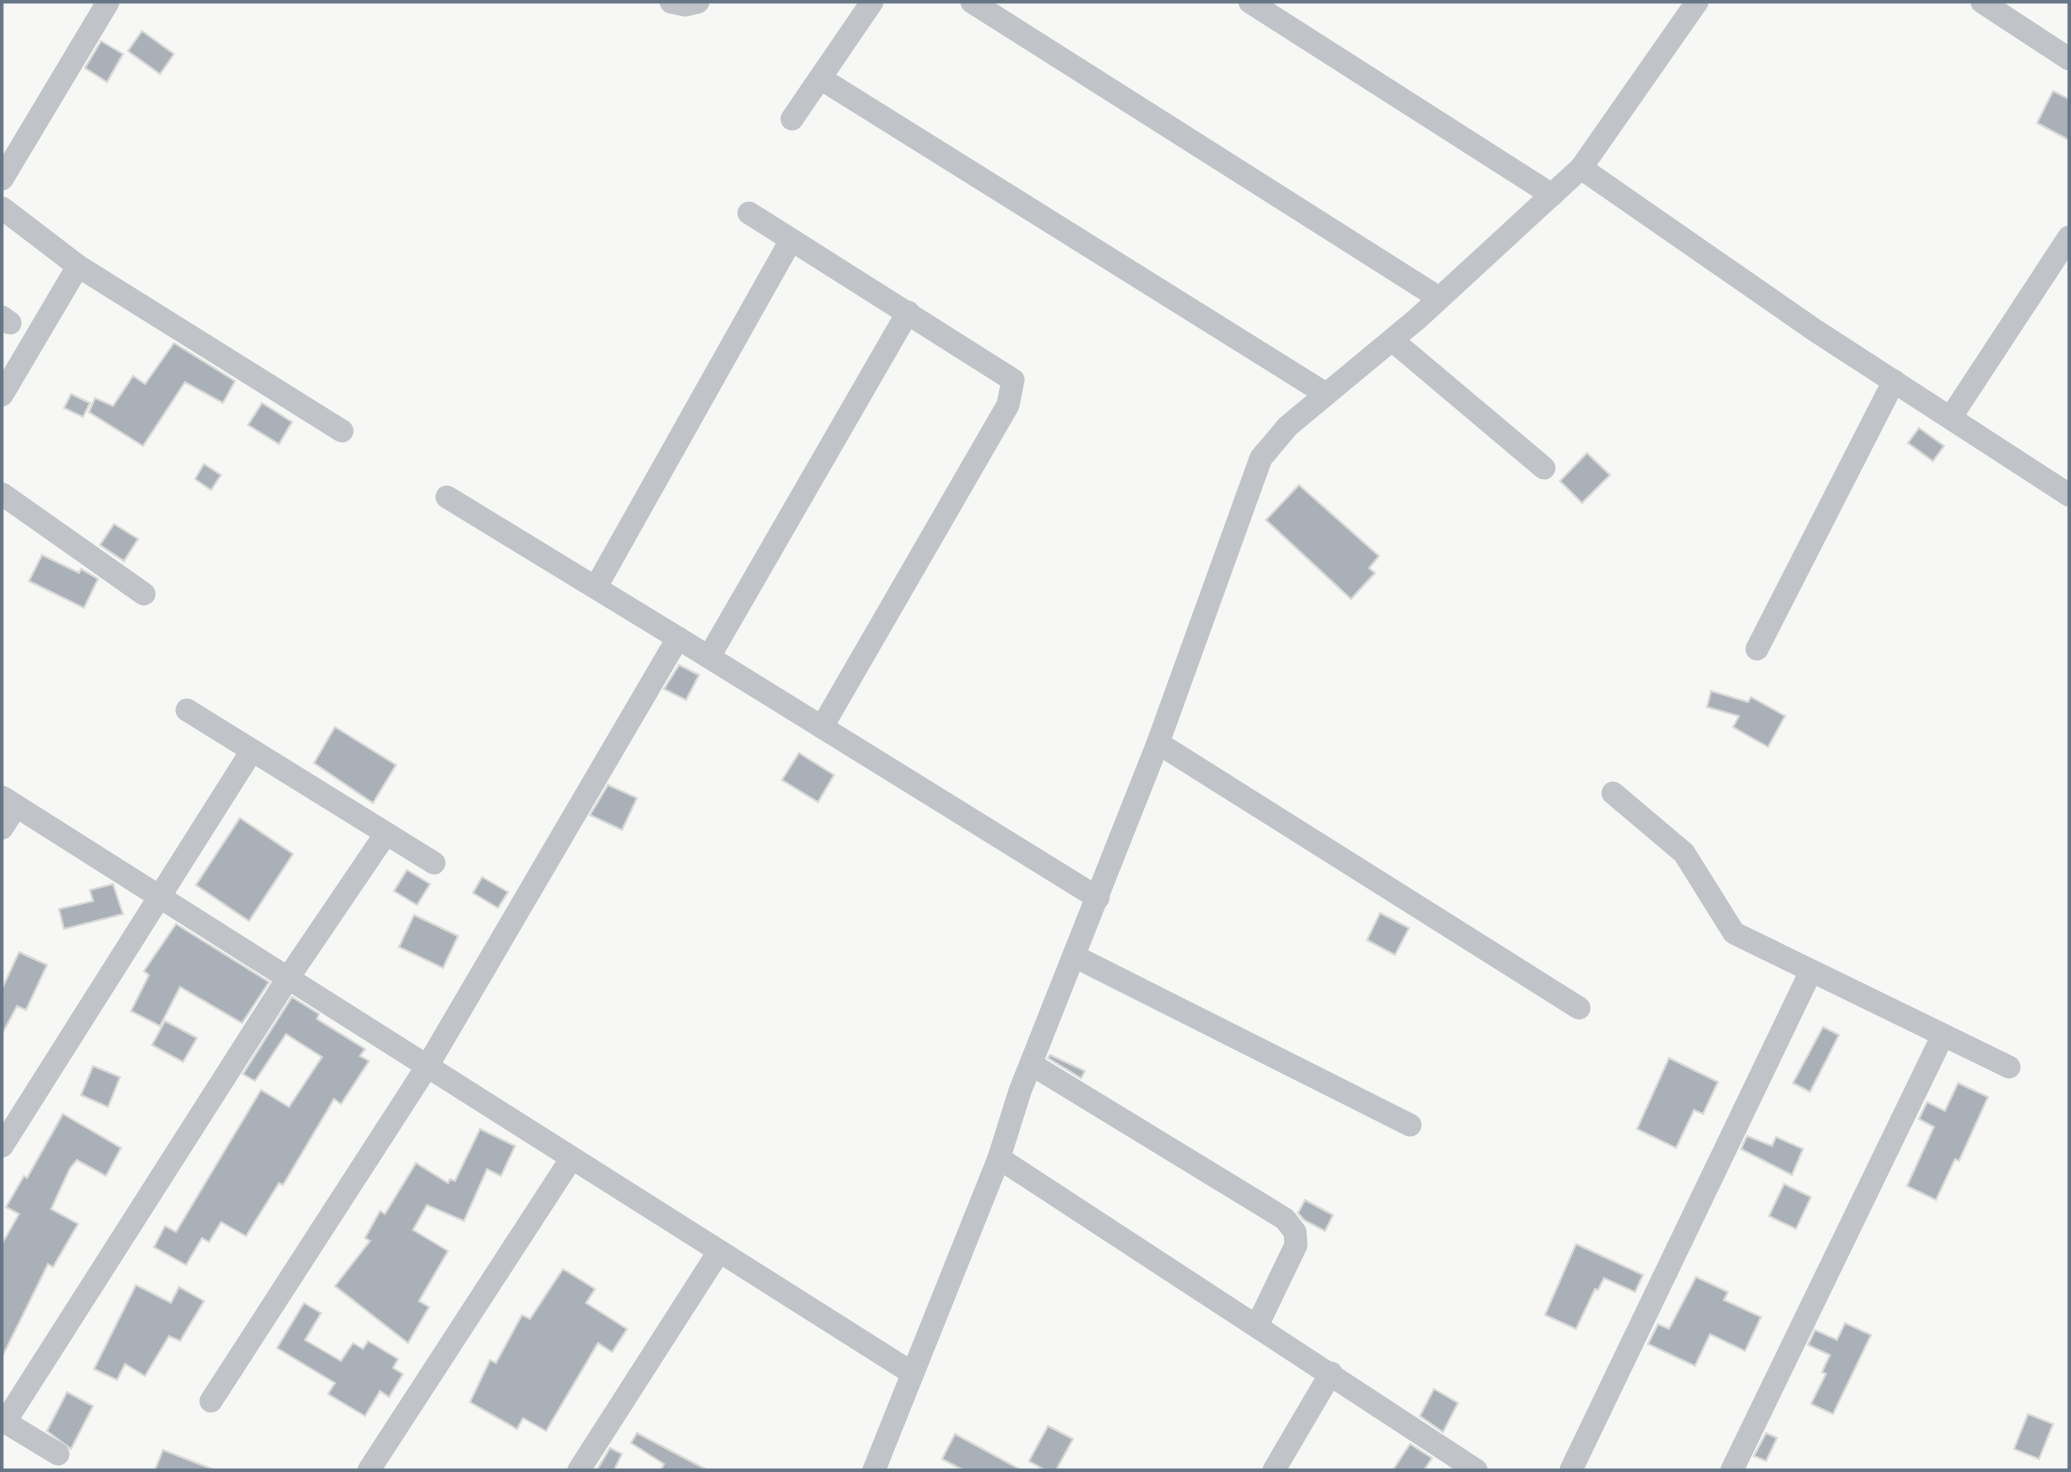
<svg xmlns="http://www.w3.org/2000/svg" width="2071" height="1472" font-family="Rubik,sans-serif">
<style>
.building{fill:#a9b0b7;stroke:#d9d9d7;stroke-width:2}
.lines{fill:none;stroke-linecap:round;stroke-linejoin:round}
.street{stroke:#c0c4c9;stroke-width:23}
</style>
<rect width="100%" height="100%" fill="#f7f8f5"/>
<g class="building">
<polygon points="142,31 174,54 160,74 128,51"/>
<polygon points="101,41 123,54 107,82 85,68"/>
<polygon points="2053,91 2069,99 2069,140 2037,123"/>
<polygon points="174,343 235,381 223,403 185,382 143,446 89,412 95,398 113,406 133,376 145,384"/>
<polygon points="71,394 90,403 83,417 64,408"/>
<polygon points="262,403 292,422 279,444 248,425"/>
<polygon points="1919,428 1944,446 1933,461 1908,443"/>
<polygon points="1587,453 1610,475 1582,503 1560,481"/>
<polygon points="204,464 221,475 211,490 195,479"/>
<polygon points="1299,485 1379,556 1369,568 1375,573 1351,599 1266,520"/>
<polygon points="114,524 138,539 124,561 100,545"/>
<polygon points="42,555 79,573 81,569 98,579 84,608 29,581"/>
<polygon points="679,665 699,675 686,700 664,689"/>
<polygon points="1711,691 1748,702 1751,697 1785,716 1768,747 1733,727 1739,716 1707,707"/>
<polygon points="335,727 396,765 373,803 314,763"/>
<polygon points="799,753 834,775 818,802 782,780"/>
<polygon points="608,785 637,798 622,830 590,815"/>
<polygon points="240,818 293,854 249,921 196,885"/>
<polygon points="407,870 430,884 417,905 394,891"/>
<polygon points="482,877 508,892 498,908 473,893"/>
<polygon points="113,884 123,914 64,929 59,909 93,901 90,890"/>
<polygon points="1380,913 1409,928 1395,955 1367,940"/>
<polygon points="414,915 458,936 443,968 399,947"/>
<polygon points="176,924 269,982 242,1023 180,987 160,1026 131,1011 149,975 144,971"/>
<polygon points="19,952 47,965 26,1010 17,1006 2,1034 2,989"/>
<polygon points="292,997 319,1014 317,1019 365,1049 360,1056 369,1061 341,1104 334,1099 283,1185 279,1183 246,1236 221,1222 209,1242 202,1238 186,1265 154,1247 165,1226 176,1232 261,1090 289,1107 322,1057 286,1034 255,1081 243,1074"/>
<polygon points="165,1021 197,1038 183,1062 152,1045"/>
<polygon points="1823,1027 1839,1035 1810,1092 1793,1083"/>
<polygon points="1050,1055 1085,1071 1081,1078 1048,1058"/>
<polygon points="1669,1058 1718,1082 1703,1114 1694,1110 1676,1148 1637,1129"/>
<polygon points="93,1066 120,1077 108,1107 81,1095"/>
<polygon points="1958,1083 1988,1097 1959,1161 1955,1159 1936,1200 1907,1186 1934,1127 1919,1119 1927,1102 1945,1111"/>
<polygon points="63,1114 121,1148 106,1176 77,1160 70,1168 51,1209 78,1224 53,1267 48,1264 2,1357 2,1244 19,1214 6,1207 24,1176 27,1178"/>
<polygon points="480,1129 515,1146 501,1176 487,1169 464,1221 427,1205 413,1230 448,1251 419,1301 429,1307 408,1343 335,1286 370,1241 365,1238 380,1211 385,1214 416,1163 448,1183 450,1179 455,1181"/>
<polygon points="1747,1136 1772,1146 1776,1137 1803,1149 1792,1175 1741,1149"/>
<polygon points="1784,1184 1811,1197 1796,1229 1769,1216"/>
<polygon points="1305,1200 1333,1215 1325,1231 1304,1220 1298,1213"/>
<polygon points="1576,1244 1643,1275 1635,1292 1604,1278 1598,1290 1595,1289 1576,1329 1545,1315"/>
<polygon points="563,1269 595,1289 586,1303 627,1329 612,1352 598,1343 546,1431 523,1418 517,1429 470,1402 490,1360 496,1363 522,1315 530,1319"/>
<polygon points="1696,1277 1728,1292 1724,1300 1761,1317 1745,1351 1710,1334 1695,1366 1648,1344 1658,1324 1669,1329"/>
<polygon points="136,1285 171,1303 179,1287 204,1301 180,1341 169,1336 145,1376 125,1364 117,1380 94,1369"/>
<polygon points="304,1303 321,1313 305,1340 341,1361 353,1343 363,1349 368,1341 398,1359 393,1368 403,1374 389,1397 380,1391 365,1416 328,1394 335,1383 277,1348"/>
<polygon points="1845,1323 1871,1335 1833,1414 1811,1404 1826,1374 1822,1372 1830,1355 1808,1345 1815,1330 1837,1340"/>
<polygon points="1434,1389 1458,1403 1443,1432 1420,1416"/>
<polygon points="67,1392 93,1406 71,1449 47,1431"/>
<polygon points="2028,1414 2053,1424 2039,1459 2014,1449"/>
<polygon points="1048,1426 1073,1439 1056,1470 1045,1470 1029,1461"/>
<polygon points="637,1433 707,1470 661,1470 664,1464 631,1443"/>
<polygon points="1766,1433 1777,1438 1766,1461 1754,1456"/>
<polygon points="955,1434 1021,1470 963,1470 942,1459"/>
<polygon points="1410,1444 1432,1458 1424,1470 1393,1470"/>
<polygon points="610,1448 622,1454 614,1470 597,1470"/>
<polygon points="163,1450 212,1469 211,1470 155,1470"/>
</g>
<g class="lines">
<g class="street">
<polyline points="671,2 685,5 698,2"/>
<polyline points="972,2 1439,298"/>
<polyline points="1250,2 1552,195"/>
<polyline points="1982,2 2069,59"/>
<polyline points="820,78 1326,394"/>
<polyline points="792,119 872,2"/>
<polyline points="1581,168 1816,331 2069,495"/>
<polyline points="2,179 108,2"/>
<polyline points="2,208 78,266 2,395"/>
<polyline points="749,213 1013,380 1008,405 822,727"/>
<polyline points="78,266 342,431"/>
<polyline points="2,317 10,323"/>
<polyline points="1392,340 1544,468"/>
<polyline points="1951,417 2069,237"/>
<polyline points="2,494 144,594"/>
<polyline points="447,497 678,638"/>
<polyline points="596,587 791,240"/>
<polyline points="1757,649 1894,381"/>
<polyline points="709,657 908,312"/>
<polyline points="187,710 434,863"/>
<polyline points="1158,743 1579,1008"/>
<polyline points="1613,793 1684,853 1734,933 2009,1067"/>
<polyline points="2,797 912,1373"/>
<polyline points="2,828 16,806"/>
<polyline points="1074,956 1410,1125"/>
<polyline points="1031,1064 1285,1219 1295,1232 1296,1245 1257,1326"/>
<polyline points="2,1146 251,752"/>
<polyline points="999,1158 1476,1470"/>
<polyline points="211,1401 428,1065 678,638 1098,898"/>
<polyline points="2,1420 58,1454"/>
<polyline points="5,1422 288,978 385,835"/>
<polyline points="369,1470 571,1159"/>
<polyline points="579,1470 718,1253"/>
<polyline points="874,1470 999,1158 1020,1091 1158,743 1261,458 1288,426 1417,319 1581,168 1697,2"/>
<polyline points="1274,1470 1331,1373"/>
<polyline points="1571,1470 1811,971"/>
<polyline points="1732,1470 1943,1035"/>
</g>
</g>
<rect width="2071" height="1472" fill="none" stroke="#667686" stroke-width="7"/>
</svg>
